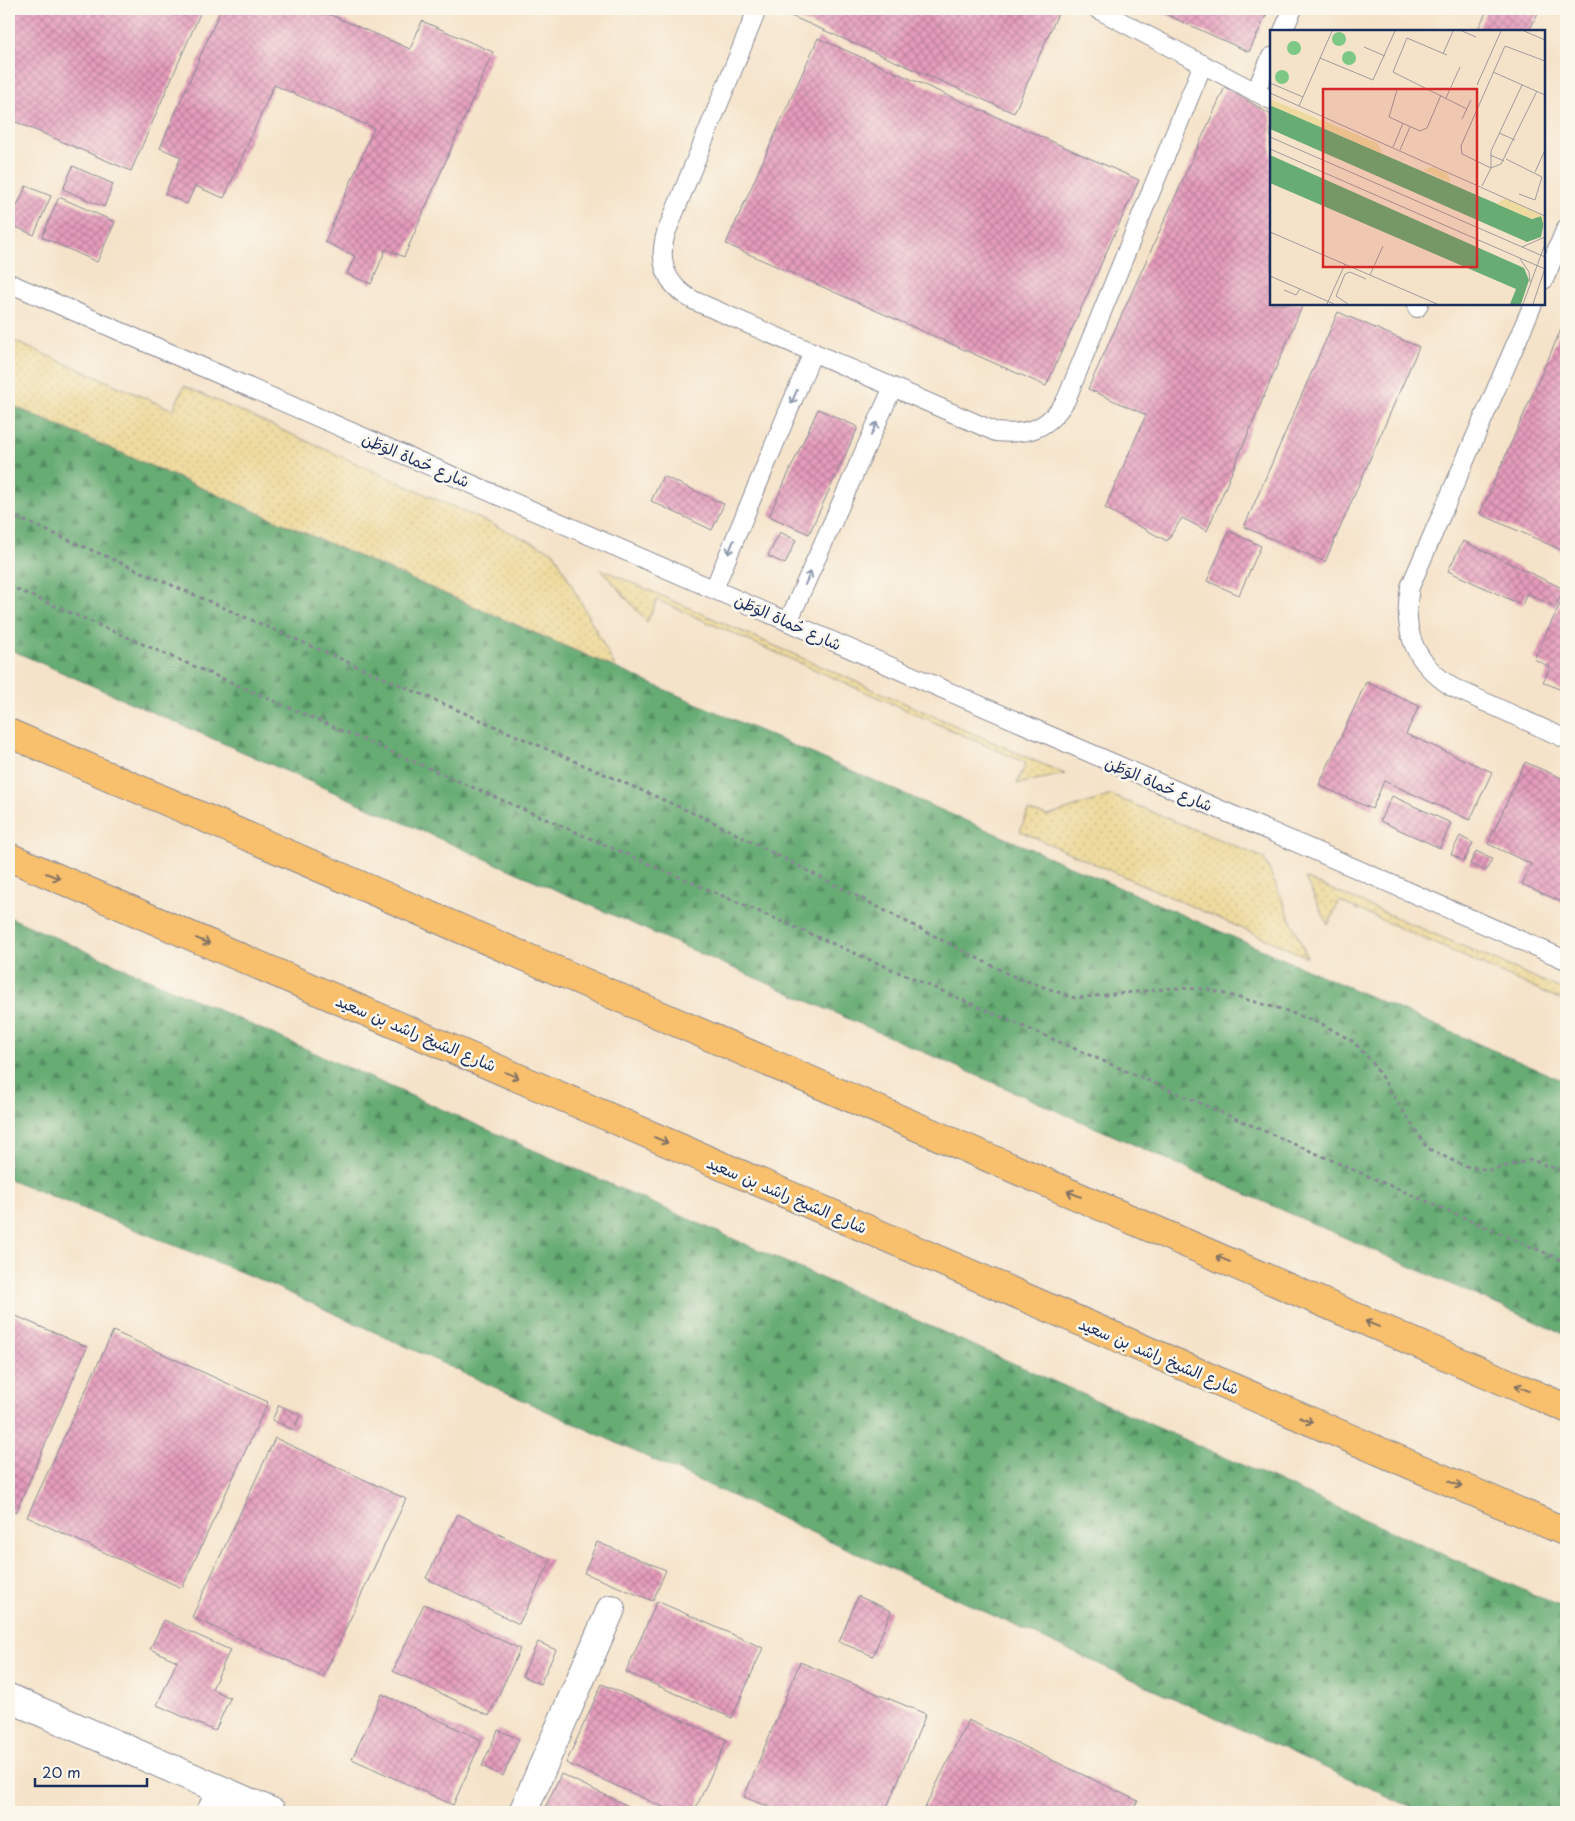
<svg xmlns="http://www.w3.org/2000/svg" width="1575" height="1821" font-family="'Playpen Sans','Playpen Sans Arabic',sans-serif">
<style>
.forest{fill:url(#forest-firs);stroke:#406e68}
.sand{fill:url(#sand-dots);stroke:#84847e}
.building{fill:url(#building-cross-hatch)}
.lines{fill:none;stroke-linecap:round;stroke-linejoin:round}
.service-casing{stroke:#888994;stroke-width:20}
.minor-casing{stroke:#888994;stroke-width:30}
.primary-casing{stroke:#888994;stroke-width:30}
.path{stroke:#888994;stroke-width:3;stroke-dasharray:4 4;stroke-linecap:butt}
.service{stroke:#fff;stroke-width:18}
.minor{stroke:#fff;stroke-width:28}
.primary{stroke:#f8bf6c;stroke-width:28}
.oneway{stroke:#8d97ae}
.oneway2{stroke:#7e7064}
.labels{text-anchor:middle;stroke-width:5;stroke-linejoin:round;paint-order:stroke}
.street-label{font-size:16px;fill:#1b2f5e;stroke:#fbf7ec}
.inset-road{fill:none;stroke:#9e9b9e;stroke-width:1}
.view{fill:#d62828;fill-opacity:0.15;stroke:#d62828;stroke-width:2.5}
.inset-edge{fill:none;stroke:#1b2f5e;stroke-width:2.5}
</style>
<defs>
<pattern id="forest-firs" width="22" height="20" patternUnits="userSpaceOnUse" patternTransform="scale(1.25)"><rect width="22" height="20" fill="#66ac73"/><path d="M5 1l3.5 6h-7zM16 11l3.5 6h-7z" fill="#538c62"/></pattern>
<pattern id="sand-dots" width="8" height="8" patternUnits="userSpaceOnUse" patternTransform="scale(1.25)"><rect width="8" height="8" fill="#eeda9e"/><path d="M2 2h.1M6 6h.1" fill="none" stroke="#ccbb8a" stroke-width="1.8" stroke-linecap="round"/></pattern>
<pattern id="building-cross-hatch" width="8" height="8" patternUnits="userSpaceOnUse" patternTransform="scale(1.25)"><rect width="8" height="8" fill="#e59bbb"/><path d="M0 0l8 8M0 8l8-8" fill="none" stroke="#b97f9b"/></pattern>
</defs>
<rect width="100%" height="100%" fill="#fbf7ec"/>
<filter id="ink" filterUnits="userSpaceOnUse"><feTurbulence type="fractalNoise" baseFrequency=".02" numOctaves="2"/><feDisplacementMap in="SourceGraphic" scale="10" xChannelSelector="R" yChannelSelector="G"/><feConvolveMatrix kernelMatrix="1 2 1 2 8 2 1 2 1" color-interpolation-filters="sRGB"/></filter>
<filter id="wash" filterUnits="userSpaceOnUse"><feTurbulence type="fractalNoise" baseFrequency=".0096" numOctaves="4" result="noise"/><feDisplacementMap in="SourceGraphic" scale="20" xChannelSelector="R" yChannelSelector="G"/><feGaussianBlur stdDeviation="1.12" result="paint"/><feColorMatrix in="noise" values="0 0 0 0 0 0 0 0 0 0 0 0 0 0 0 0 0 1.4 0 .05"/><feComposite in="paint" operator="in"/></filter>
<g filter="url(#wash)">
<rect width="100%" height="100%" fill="#f5e3c9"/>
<g class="forest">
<polygon points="9,404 1566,1082 1566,1335 9,649"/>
<polygon points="9,917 1566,1609 1566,1812 1422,1812 263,1281 9,1179"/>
</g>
<g class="sand">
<polygon points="9,339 173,410 184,386 554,552 616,668 9,404"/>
<polygon points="601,569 1065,774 1017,784 1026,763 657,600 647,622"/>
<polygon points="1111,795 1264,858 1307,957 1020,831 1028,811 1048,816"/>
<polygon points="1305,878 1566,991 1566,1002 1339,901 1328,925"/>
</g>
<g id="blocks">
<g class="building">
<polygon points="9,9 202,9 131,171 9,119"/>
<polygon points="221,9 317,9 410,49 422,21 493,52 404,257 386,249 371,284 347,274 355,256 325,242 374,128 274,85 224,198 195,186 187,204 165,194 181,157 160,148"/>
<polygon points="775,9 1060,9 1014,113"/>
<polygon points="1154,9 1269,9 1249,52"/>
<polygon points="1488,9 1540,9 1529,31 1477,31"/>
<polygon points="818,38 1139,180 1046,386 726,244"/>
<polygon points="1225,87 1271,115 1271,304 1303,304 1207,531 1182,518 1167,541 1105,508 1146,415 1088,389"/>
<polygon points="73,166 113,184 104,207 63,189"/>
<polygon points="26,186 51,196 34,235 9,224"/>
<polygon points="59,197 115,222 97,262 42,237"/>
<polygon points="1338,312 1419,347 1325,562 1244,527"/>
<polygon points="1566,318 1566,552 1480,514"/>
<polygon points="818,409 858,427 809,534 769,516"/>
<polygon points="663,476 724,504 712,530 651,501"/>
<polygon points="1229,531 1261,546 1239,595 1207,581"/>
<polygon points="780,532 796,540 785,564 768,556"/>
<polygon points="1463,541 1564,589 1555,607 1527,593 1522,605 1448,571"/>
<polygon points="1561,602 1566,604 1566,692 1543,682 1550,667 1534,659"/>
<polygon points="1366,682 1419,706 1406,734 1492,772 1470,820 1384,781 1372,809 1319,785"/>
<polygon points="1525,762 1566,780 1566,904 1522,884 1531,864 1488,844"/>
<polygon points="1392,796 1451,823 1440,848 1380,821"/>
<polygon points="1460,836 1473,843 1464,861 1451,854"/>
<polygon points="1476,851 1492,859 1486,871 1470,864"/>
<polygon points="9,1313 87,1347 16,1512 9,1509"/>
<polygon points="113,1331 268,1402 182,1588 27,1517"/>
<polygon points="279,1405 300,1415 294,1430 272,1420"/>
<polygon points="275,1438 406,1499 323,1677 192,1617"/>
<polygon points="458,1514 551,1560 519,1624 426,1578"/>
<polygon points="597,1542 666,1570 653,1601 584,1573"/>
<polygon points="858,1596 891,1611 873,1656 839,1642"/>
<polygon points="657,1601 763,1648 732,1718 626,1672"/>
<polygon points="424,1604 520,1649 489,1716 393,1671"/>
<polygon points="164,1620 230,1650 212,1689 230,1698 215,1731 157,1705 177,1661 150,1649"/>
<polygon points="538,1642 556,1650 540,1684 522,1676"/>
<polygon points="800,1662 926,1714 885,1812 781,1812 744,1797"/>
<polygon points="602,1684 727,1740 694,1812 674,1812 566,1763"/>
<polygon points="382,1694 482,1740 453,1805 352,1759"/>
<polygon points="968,1720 1138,1801 1132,1812 923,1812"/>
<polygon points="498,1730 519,1739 503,1776 482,1766"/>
<polygon points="561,1774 641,1812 543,1812"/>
</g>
</g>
</g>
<g filter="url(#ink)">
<use href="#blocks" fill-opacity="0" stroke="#888994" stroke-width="1"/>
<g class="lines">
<g class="service-casing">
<g id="service">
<polyline points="1097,9 1271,100"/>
<path d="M755,15L666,233C657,263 667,287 695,301L996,432C1029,435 1048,429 1066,400L1203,64"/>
<polyline points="1283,31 1293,9"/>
<polyline points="1255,92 1271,57"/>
<polyline points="1544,280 1566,228"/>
<polyline points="9,283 1566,960"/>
<path d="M1533,304L1410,587C1402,632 1414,662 1452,687L1566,739"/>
<polyline points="1417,308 1419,304"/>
<polyline points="714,589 813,352"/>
<polyline points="788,622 893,387"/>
</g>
</g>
<g class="minor-casing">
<g id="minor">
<polyline points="9,1698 272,1812"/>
<polyline points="211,1812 221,1790"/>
<polyline points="523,1812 611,1609"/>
</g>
</g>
<g class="primary-casing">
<g id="primary">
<polyline points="9,733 1566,1408"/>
<polyline points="9,857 1566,1532"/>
</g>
</g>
<g class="path">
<polyline points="9,514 707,819 1010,975 1075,998 1174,988 1207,989 1281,1009 1322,1024 1354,1042 1372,1062 1427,1148 1464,1166 1490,1170 1531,1160 1566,1172"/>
<polyline points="9,586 1566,1262"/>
</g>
<use href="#service" class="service"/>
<use href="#minor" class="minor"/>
<use href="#primary" class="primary"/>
</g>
<defs><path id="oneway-shaft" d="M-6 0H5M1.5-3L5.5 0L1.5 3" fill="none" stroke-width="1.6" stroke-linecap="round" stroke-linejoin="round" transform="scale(1.25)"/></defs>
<g class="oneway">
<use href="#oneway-shaft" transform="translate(794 397) rotate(113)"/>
<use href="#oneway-shaft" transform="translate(874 429) rotate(-66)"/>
<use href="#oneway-shaft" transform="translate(731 547) rotate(113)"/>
<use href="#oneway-shaft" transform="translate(808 578) rotate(-66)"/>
</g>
<g class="oneway2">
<use href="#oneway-shaft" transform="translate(53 876) rotate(23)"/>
<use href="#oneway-shaft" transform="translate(203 941) rotate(23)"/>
<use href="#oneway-shaft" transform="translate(512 1075) rotate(23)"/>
<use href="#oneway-shaft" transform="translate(661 1140) rotate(23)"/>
<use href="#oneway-shaft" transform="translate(1074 1194) rotate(-157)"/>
<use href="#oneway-shaft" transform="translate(1223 1259) rotate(-157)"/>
<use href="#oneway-shaft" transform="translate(1372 1324) rotate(-157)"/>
<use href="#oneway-shaft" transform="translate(1522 1388) rotate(-157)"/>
<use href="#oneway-shaft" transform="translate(1306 1420) rotate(23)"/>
<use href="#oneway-shaft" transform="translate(1455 1484) rotate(23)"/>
</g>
</g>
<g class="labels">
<g class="street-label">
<text transform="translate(416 460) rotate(23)" y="6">شارع حُماة الوَطَن</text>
<text transform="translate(788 622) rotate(24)" y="6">شارع حُماة الوَطَن</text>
<text transform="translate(1159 784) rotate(23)" y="6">شارع حُماة الوَطَن</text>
<text transform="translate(416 1033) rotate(23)" y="6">شارع الشيخ راشد بن سعيد</text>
<text transform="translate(787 1195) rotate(23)" y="6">شارع الشيخ راشد بن سعيد</text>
<text transform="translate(1159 1356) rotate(23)" y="6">شارع الشيخ راشد بن سعيد</text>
</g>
</g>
<g transform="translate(1270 30)">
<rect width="275" height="275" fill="#f5e3c9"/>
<path d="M62 9a7 7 0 1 1 14 0a7 7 0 1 1-14 0ZM17 18a7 7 0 1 1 14 0a7 7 0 1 1-14 0ZM72 28a7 7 0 1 1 14 0a7 7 0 1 1-14 0ZM5 47a7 7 0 1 1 14 0a7 7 0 1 1-14 0Z" fill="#7ec886"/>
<path d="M0,75L262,189L271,186L274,192L271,207L257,212L0,99ZM0,125L254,238L259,250L251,274H240L246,259L0,153Z" fill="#66ac73"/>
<path d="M0,69L107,113L113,124L0,75ZM162,137L177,143L181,153L153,140ZM235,168L275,187L274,197L271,186L262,189L227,174Z" fill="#eeda9e"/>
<path class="inset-road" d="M192,1L206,7M254,1L275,10M94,17L115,26M173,24L183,1M177,25L137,8L123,42L197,79M50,28L103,50L125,1M223,42L275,65M0,53L33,67M207,55L231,1M127,60L119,87L150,101L157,98L171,65M267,61L231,134L221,138L192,124L191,116L235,16L275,31M0,63L275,186M176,68L190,37M29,76L62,1M192,89L201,70M229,103L245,110M0,107L275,227M123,117L133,93M0,119L275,239M130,120L140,97M220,125L234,131M236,129L272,147L265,170L249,164M265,142L275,120M212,156L221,138V121L252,55M0,202L167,274M252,217L275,207M250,229L259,242L260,252M100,245L113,216M0,246L64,274M14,260L26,265L30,259M57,274L75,234M78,274L66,266L75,244L80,242L96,249M253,274L275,214M263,274L275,238"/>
<path class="view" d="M53,59H207V237H53Z"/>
<rect width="275" height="275" class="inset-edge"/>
</g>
<rect width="1575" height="1821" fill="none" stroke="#fbf7ec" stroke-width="30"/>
<path d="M35 1778v8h112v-8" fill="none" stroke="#1b2f5e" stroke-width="2.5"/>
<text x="42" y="1778" font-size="15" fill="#1b2f5e" stroke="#fbf7ec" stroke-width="4" paint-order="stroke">20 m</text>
</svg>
